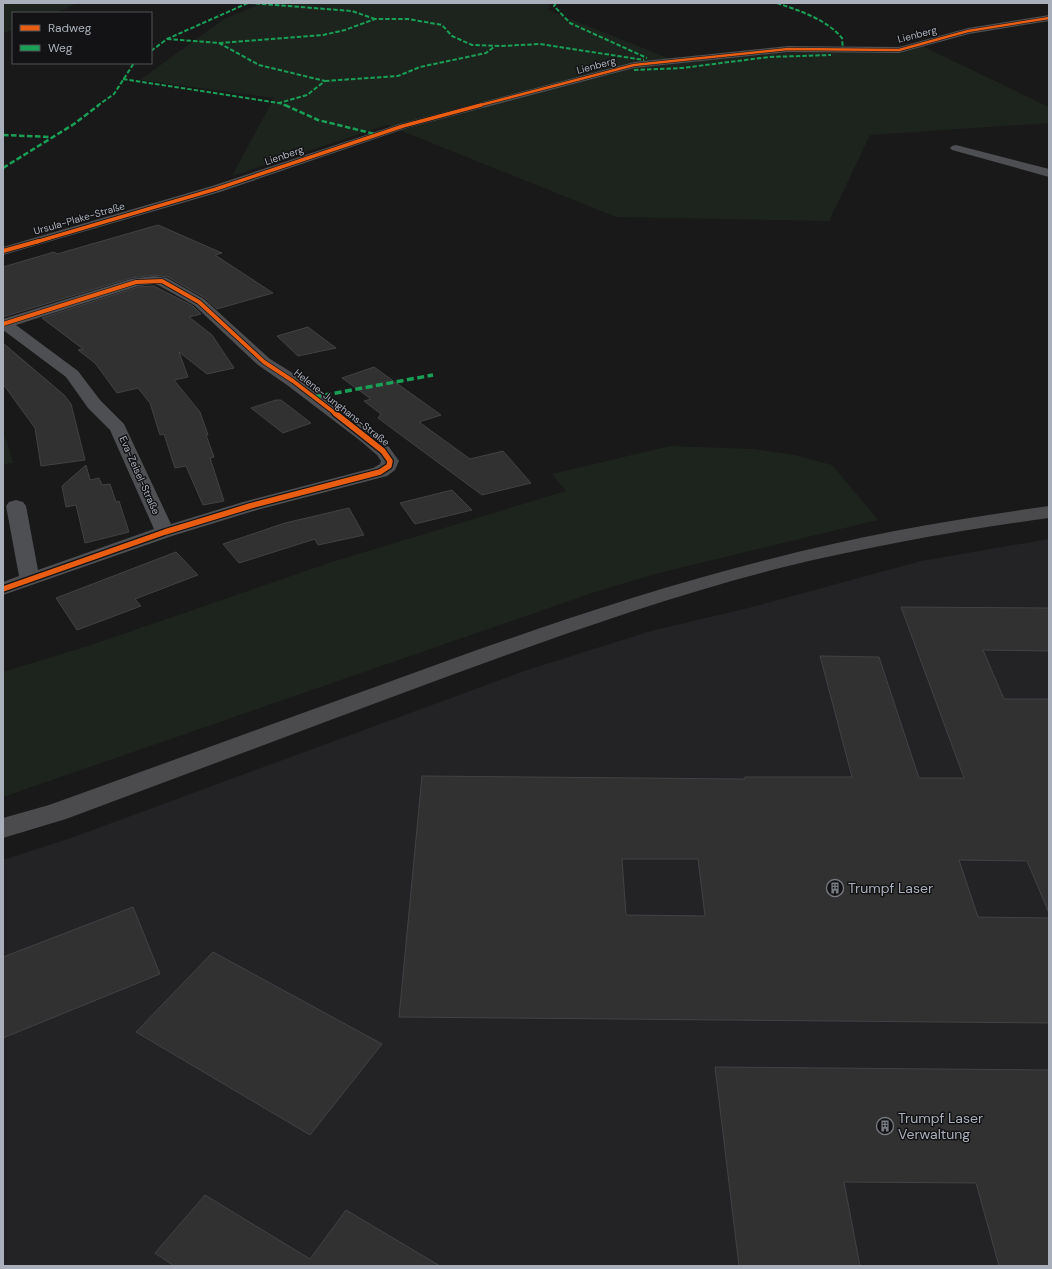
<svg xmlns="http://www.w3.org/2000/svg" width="1052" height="1269" font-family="'DM Sans',sans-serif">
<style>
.built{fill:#232325}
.green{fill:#1d241d}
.building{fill:#313131;stroke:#414245;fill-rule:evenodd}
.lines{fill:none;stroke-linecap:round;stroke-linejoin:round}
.minor{fill:#4d4f52;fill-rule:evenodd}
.major{fill:#4b4b4e;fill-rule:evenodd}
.quiet-far2{stroke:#1a9f57;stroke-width:2;stroke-dasharray:4.5 2;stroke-linecap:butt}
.quiet-far1{stroke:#1a9f57;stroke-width:2.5;stroke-dasharray:5.5 2.5;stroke-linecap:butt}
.quiet{stroke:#1a9f57;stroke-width:3.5;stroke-dasharray:7 3.5;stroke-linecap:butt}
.cycleway-far3-casing{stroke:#131315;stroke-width:3.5}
.cycleway-far2-casing{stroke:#131315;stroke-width:5}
.cycleway-far1-casing{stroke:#131315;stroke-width:5.5}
.cycleway-casing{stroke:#131315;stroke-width:8}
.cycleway-far3{stroke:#e95d12;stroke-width:2.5}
.cycleway-far2{stroke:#e95d12;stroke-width:3.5}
.cycleway-far1{stroke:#e95d12;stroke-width:4}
.cycleway{stroke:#e95d12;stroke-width:5.5}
.labels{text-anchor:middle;stroke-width:3;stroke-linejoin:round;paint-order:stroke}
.far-street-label{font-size:10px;fill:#aab0bb;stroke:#131315}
.near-poi-label{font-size:14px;fill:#aab0bb;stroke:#131315;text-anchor:start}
</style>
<rect width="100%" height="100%" fill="#191919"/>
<polygon class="built" points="1049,539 1049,1266 3,1266 3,860 71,838 524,671 651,631 752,607 921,561"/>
<g class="green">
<polygon points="3,3 77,3 57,13 13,13 13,30 3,33"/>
<polygon points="263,3 550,3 548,10 668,58 922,46 1049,107 1049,123 870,135 829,221 616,217 387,125 232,176 274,98 140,80 224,19"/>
<polygon points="3,435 7,441 13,463 3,464"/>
<polygon points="670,446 753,449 795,455 832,465 878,520 659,573 598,591 3,797 3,672 88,646 332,562 566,491 552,474"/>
</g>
<g class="building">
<polygon points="158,225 222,253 215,255 273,293 217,309 205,298 168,277 154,275 131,278 3,317 3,267 54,252 57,254"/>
<polygon points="154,286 193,306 201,314 189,317 212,335 234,368 207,374 179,352 188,377 174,380 200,412 208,435 206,435 214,457 210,458 224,501 203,505 186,466 175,468 164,434 160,435 150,403 138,388 117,393 95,363 78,350 83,349 42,318 138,287"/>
<polygon points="308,327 336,348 298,356 277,336"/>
<polygon points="3,343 64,395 71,404 85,460 41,466 35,428 3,384"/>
<polygon points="374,367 441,415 419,422 470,459 503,451 531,483 482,495 378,418 381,414 364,401 371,399 342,378"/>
<polygon points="276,400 281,400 311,423 283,433 251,408"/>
<polygon points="86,465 90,480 99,478 102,485 110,484 116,502 119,501 129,532 85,543 76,505 66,507 62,486"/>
<polygon points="452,490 472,510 415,524 400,503"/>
<polygon points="349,508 364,535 318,545 315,539 239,563 223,544 285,523"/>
<polygon points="176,552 198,575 135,599 141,606 77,630 56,598"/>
<path d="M901,607L1049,608V651L983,650L1004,699H1049V913L1027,861L959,860L978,917L1049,918V1023L399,1017L422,776L745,779V777H852L820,656L879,657L919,778H964ZM622,859H698L705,916L626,915Z"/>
<polygon points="133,907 160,974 3,1038 3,957"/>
<polygon points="213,952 382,1044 310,1135 136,1032"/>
<polygon points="715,1067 1049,1070 1049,1266 999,1266 976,1183 844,1182 860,1266 739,1266"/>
<polygon points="205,1195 310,1259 346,1210 440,1266 174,1266 155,1253"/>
</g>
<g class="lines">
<g class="minor">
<polygon points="1049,15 1049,21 969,34 899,53 788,52 634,68 407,128 220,192 3,255 3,247 212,186 399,124 634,62 788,46 899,47 968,28"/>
<polygon points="956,145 1049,169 1049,177 952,150 950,148 952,146"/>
<path d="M154,276L167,278L204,299L270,359L299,377L389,447L399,461L395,470L387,476L257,510L172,536L3,595V582L19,576L6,506L9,502L16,500L23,502L26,506L38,570L154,529L110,430L88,408L66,377L3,330V319L131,279ZM154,284L158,285L194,305L258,365L287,385L358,439L377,455L381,461L380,464L373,468L243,502L171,524L124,424L100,400L78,371L16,325L138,286Z"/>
</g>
<path class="major" d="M1049,506V518C960,530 872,546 784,567C657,599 533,645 411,690C296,733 181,776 66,819L3,838V818L49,805C158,766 266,726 375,687C505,639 636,593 770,559C862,535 955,519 1049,506Z"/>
<g class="quiet-far2">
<polyline points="249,3 352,11 375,19"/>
<polyline points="556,3 554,6 570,23 647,58"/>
<path d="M777,3C800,11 826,19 842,38L843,50"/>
<polyline points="167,39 219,43 259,65 325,81 307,95 279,103"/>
<polyline points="219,43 323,35 345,30 375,19 408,19 442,25 452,36 472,45 501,46 540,44 644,60"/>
<polyline points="151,51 167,39 248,3"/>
<polyline points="634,70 682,68 769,57 831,55"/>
<polyline points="123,79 279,103 287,106"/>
<polyline points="325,81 398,76 420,67 486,53 495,46"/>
<polyline points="97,106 114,94 134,63"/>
</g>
<g class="quiet-far1">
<polyline points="285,105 318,120 375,134"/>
<polyline points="3,135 51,137"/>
<polyline points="3,168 74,124 99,105"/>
</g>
<polyline class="quiet" points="314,397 433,375"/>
<g class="cycleway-far3-casing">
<polyline id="cycleway-far3" points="477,106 634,65 788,49 899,50 968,31 1049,18"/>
</g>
<g class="cycleway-far2-casing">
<polyline id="cycleway-far2" points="36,242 216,189 403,126 481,105"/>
</g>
<g class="cycleway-far1-casing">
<g id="cycleway-far1">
<polyline points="3,251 39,241"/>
<polyline points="3,324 136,282 162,281 199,302 264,362 293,381 336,414"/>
</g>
</g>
<g class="cycleway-casing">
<polyline id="cycleway" points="3,589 165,532 250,506 380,472 389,466 390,461 383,451 335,413"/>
</g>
<use href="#cycleway-far3" class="cycleway-far3"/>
<use href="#cycleway-far2" class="cycleway-far2"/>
<use href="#cycleway-far1" class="cycleway-far1"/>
<use href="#cycleway" class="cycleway"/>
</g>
<defs>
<g id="building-ring" transform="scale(0.9)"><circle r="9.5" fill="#131315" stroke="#777b82" stroke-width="1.5"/><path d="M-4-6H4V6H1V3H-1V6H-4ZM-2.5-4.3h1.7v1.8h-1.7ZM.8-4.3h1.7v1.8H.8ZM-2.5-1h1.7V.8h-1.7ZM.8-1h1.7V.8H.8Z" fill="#777b82"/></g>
</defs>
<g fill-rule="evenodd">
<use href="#building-ring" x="835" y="888"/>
<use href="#building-ring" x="885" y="1126"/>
</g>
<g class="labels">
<g class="far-street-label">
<text transform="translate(917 34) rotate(-14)" y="4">Lienberg</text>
<text transform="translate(596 65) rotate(-15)" y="4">Lienberg</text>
<text transform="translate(284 155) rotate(-19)" y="4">Lienberg</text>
<text transform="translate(79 218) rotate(-16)" y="4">Ursula-Plake-Straße</text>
<text transform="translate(342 407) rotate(38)" y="4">Helene-Junghans-Straße</text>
<text transform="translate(140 475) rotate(66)" y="4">Eva-Zeisel-Straße</text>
</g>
<g class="near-poi-label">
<text x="848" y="893">Trumpf Laser</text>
<text x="898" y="1123">Trumpf Laser<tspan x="898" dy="16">Verwaltung</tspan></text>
</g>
</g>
<rect width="1052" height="1269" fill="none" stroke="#aab0bb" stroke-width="8"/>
<rect x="12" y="12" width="140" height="52" fill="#131315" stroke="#4f5257"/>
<rect x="20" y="25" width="20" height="6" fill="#e95d12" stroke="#4f5257"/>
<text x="48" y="32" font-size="12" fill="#aab0bb">Radweg</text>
<rect x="20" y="45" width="20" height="6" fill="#1a9f57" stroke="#4f5257"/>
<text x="48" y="52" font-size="12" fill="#aab0bb">Weg</text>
</svg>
